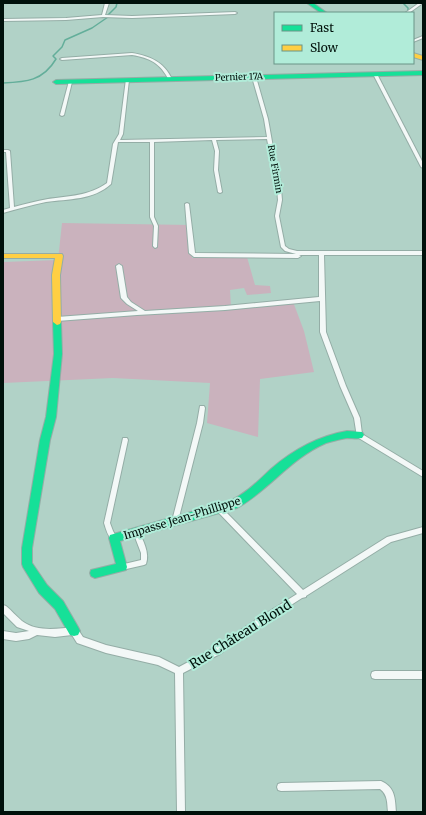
<svg xmlns="http://www.w3.org/2000/svg" width="426" height="815" font-family="Merriweather,serif">
<style>
.green{fill:#cab2bd}
.lines{fill:none;stroke-linecap:round;stroke-linejoin:round}
.stream{stroke:#63ae9a;stroke-width:1.5}
.street-casing{stroke:#94ada6;stroke-width:2}
.fast-casing{stroke:#94ada6;stroke-width:2}
.slow-casing{stroke:#94ada6;stroke-width:2}
.street{fill:#f3f8f7;fill-rule:evenodd}
.fast{fill:#16e098;fill-rule:evenodd}
.slow{fill:#ffcf43;fill-rule:evenodd}
.labels{text-anchor:middle;stroke-width:4;stroke-linejoin:round;paint-order:stroke}
.far-street-label{font-size:9px;fill:#00110b;stroke:#b1ecd9}
.street-label{font-size:11px;fill:#00110b;stroke:#b1ecd9}
.near-street-label{font-size:13px;fill:#00110b;stroke:#b1ecd9}
</style>
<rect width="100%" height="100%" fill="#b1d2c7"/>
<polygon class="green" points="62,223 191,225 192,258 220,256 247,257 255,285 270,286 271,293 247,295 244,288 230,290 231,307 242,308 292,299 304,331 314,372 260,379 258,437 207,423 210,383 113,378 3,383 3,262 58,260"/>
<g class="lines">
<g class="stream">
<polyline points="403,3 408,8 408,13"/>
<polyline points="108,15 116,7 117,3"/>
<path d="M3,83C26,82 43,81 56,59L53,56L62,47L65,40L92,28L108,17"/>
</g>
<g class="street-casing">
<g id="street">
<polygon points="105,3 109,3 105,15 132,16 235,12 237,13 235,14 132,18 103,17 66,20 3,21 3,19 66,18 102,15"/>
<polygon points="419,3 423,3 409,13 405,13"/>
<polygon points="423,36 423,38 413,42 413,40"/>
<path d="M132,53C150,56 164,62 172,79L169,80C160,63 150,58 132,55L62,60L60,59L62,58Z"/>
<polygon points="374,73 377,74 423,163 423,168 421,167 373,74"/>
<path d="M253,76L256,77L268,119L276,164L280,178L282,200L279,216L285,246L289,249L297,251H423V255H324L326,332L346,386L360,418L362,434L423,471V477L357,437L354,418L340,386L320,332V301L225,310L137,315L57,321L54,319L57,317L138,311L127,304L121,298L116,266L119,264L122,266L127,297L131,302L145,311L225,306L319,297V255H299L301,256L298,258L194,257L189,253L185,204L187,203L189,204L195,253L296,254L285,251L281,247L275,216L278,200L276,178L272,164L267,139L216,140L219,151L218,170L222,192L220,193L218,192L214,170L215,151L212,140L154,142V217L158,226L157,247L155,248L153,246L154,226L150,217V142H118L111,184C94,200 68,199 46,202C31,205 17,209 3,213V210L10,208L6,152H3V150H8L10,151L14,207C25,204 36,201 48,199C69,196 89,196 107,183L113,144L119,134L126,79L129,80L123,134L120,140L267,137L264,119L252,77Z"/>
<polygon points="69,81 72,82 64,115 62,116 60,115"/>
<polygon points="200,406 204,406 205,408 203,423 178,521 177,523 175,524 173,523 172,521 197,423"/>
<path d="M123,438H127L128,440L110,523L113,531L117,538L116,540L114,541C108,538 106,529 104,523Z"/>
<path d="M219,506L221,507L303,590L387,537L423,527V533L391,542L306,596V597L302,598L263,623L220,654L183,673L185,812H177L175,673L158,665L106,653L80,644L77,643L72,635L55,637L37,635L29,639L16,641L3,639V631L16,633L29,631L17,627L3,613V605L6,606C11,610 16,616 22,621C36,632 57,629 74,627L77,628L83,637L106,645L159,657L179,667L214,648L257,619L297,594L217,511L216,509L217,507Z"/>
<path d="M136,529L138,530C143,540 150,553 146,564L144,565L122,570L120,569L118,567L120,565L141,560V553L133,532L134,530Z"/>
<polygon points="375,671 423,671 423,679 375,679 372,678 371,675 372,672"/>
<path d="M381,781C395,787 395,798 396,812H388C387,803 388,795 380,789L281,791L278,790L277,787L278,784L281,783Z"/>
</g>
</g>
<g class="fast-casing">
<g id="fast">
<polygon points="307,3 313,3 327,13 321,13"/>
<polygon points="423,71 423,75 56,84 53,82 56,80"/>
<polygon points="57,319 61,322 62,354 56,417 50,440 32,548 32,563 47,585 63,601 78,627 80,631 78,635 74,636 70,635 55,609 39,593 23,567 22,564 22,548 40,440 46,417 54,354 53,322"/>
<path d="M347,431L362,432L364,435L362,438C357,439 352,438 347,438C340,439 333,441 326,443C291,458 269,490 237,508L120,541L127,567L126,570L95,578L91,576L90,573L91,570L116,564L109,538L110,535L230,501C247,493 258,481 271,469C293,450 318,436 347,431Z"/>
</g>
</g>
<g class="slow-casing">
<g id="slow">
<polygon points="413,53 423,56 423,60 413,57"/>
<polygon points="3,254 62,254 63,256 60,275 61,322 60,324 57,325 53,322 52,275 55,258 3,258"/>
</g>
</g>
<use href="#street" class="street"/>
<use href="#fast" class="fast"/>
<use href="#slow" class="slow"/>
</g>
<g class="labels">
<g class="far-street-label">
<text transform="translate(239 77) rotate(-2)" y="3">Pernier 17A</text>
<text transform="translate(275 169) rotate(80)" y="3">Rue Firmin</text>
</g>
<g class="street-label">
<text transform="translate(182 518) rotate(-17)" y="4">Impasse Jean-Phillippe</text>
</g>
<g class="near-street-label">
<text transform="translate(240 634) rotate(-32)" y="5">Rue Château Blond</text>
</g>
</g>
<rect width="426" height="815" fill="none" stroke="#00110b" stroke-width="8"/>
<rect x="274" y="12" width="140" height="52" fill="#b1ecd9" stroke="#6a9487"/>
<rect x="282" y="25" width="20" height="6" fill="#16e098" stroke="#6a9487"/>
<text x="310" y="32" font-size="12" fill="#00110b">Fast</text>
<rect x="282" y="45" width="20" height="6" fill="#ffcf43" stroke="#6a9487"/>
<text x="310" y="52" font-size="12" fill="#00110b">Slow</text>
</svg>
